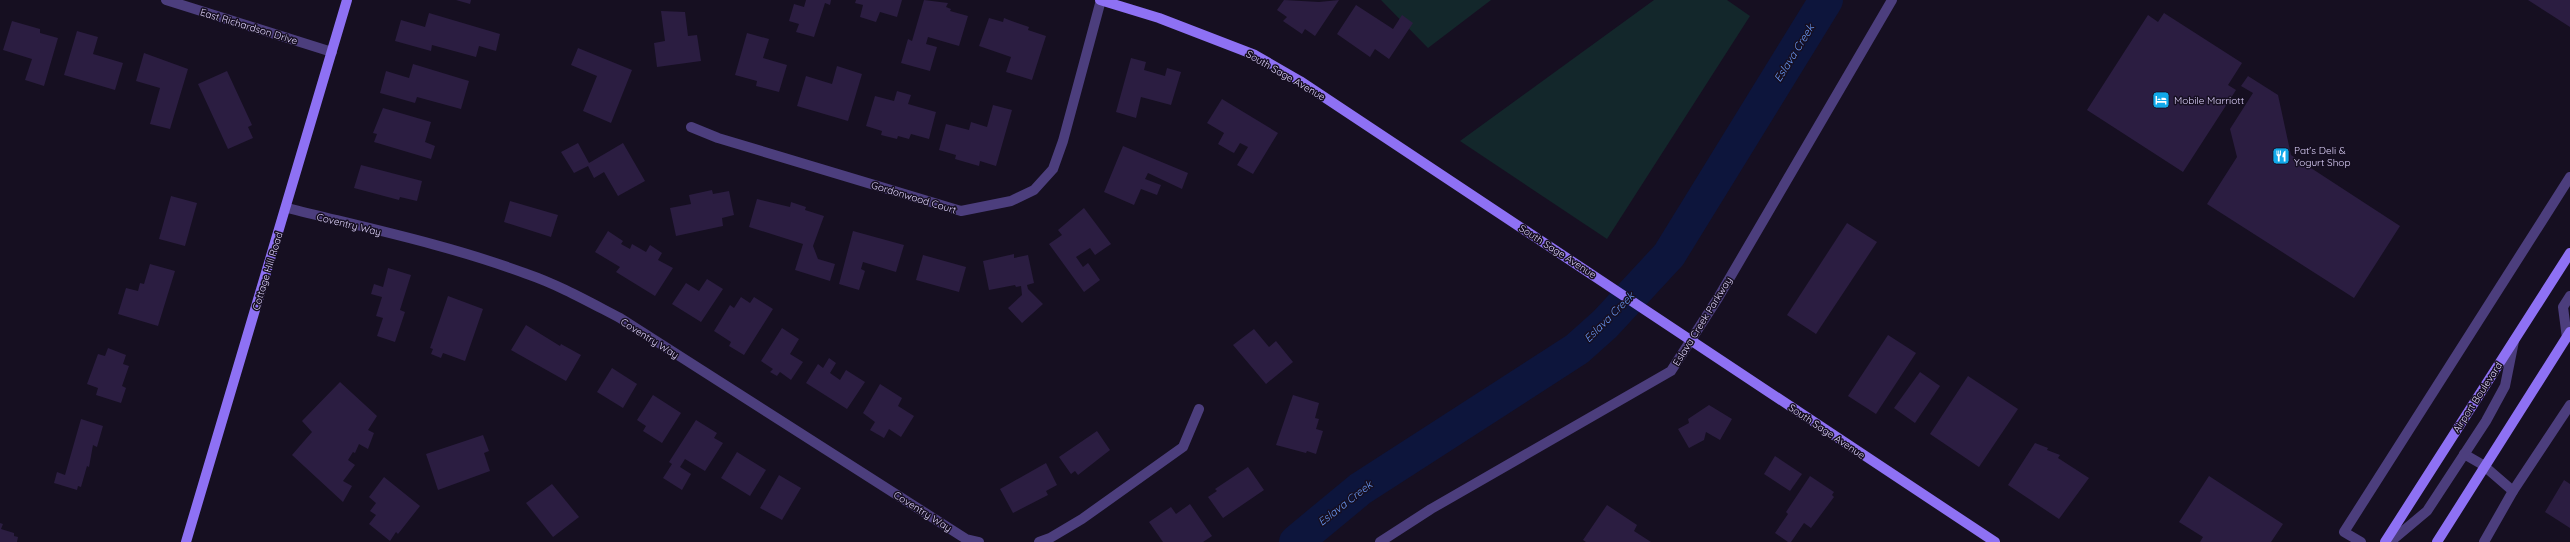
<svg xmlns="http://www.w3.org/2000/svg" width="2570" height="542" font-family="Quicksand,sans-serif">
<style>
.green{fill:#13272b}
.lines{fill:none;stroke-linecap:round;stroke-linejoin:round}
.river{stroke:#0d153c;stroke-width:34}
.building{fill:#2b1d41}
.street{stroke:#4c3e7d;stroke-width:10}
.secondary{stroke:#8e71f4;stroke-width:10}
.labels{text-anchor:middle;stroke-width:3;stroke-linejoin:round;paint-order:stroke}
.street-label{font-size:10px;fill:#dfd3fc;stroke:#160f21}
.poi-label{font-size:10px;fill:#dfd3fc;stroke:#160f21;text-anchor:start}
.water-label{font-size:11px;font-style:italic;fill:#6998f4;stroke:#160f21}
</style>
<rect width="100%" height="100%" fill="#160f21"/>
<g class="green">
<polygon points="1381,0 1491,0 1428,48"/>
<polygon points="1654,0 1727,0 1750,16 1607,239 1460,141"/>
</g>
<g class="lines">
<polyline class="river" points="1296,542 1360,489 1577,349 1605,324 1669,255 1826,0"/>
</g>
<g class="building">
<polygon points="456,0 471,0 470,4"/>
<polygon points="806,0 831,0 830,5 825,3 814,37 796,32 799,24 789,21 794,4 804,7"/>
<polygon points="856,0 902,0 897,17 880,12 876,22 860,17 863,5 855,3"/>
<polygon points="924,0 948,3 946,7 951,9 950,11 968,16 959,46 928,37 926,44 937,47 930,71 901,63 908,39 912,41"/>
<polygon points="1284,0 1319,2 1339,0 1315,36 1305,29 1302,34 1283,21 1287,17 1277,10"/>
<polygon points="2528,0 2570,0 2570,27"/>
<polygon points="1356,5 1393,29 1402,15 1413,23 1389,59 1375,49 1370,57 1337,34"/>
<polygon points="661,11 685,12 688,36 697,35 701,61 657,67 654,43 665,41"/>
<polygon points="429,13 500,34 496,51 479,46 476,57 432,45 431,51 395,41 401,20 425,27"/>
<polygon points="2164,13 2242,63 2228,85 2236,90 2183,172 2087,110 2148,15 2158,22"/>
<polygon points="989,18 1003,22 1004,18 1009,20 1029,27 1028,30 1046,36 1032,80 1006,72 1011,57 979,46"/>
<polygon points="12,21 40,29 40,33 58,38 44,86 25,80 32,59 3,50"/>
<polygon points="77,31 98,37 93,54 123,63 115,90 64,75"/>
<polygon points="747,33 769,39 763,58 787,65 779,92 756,86 757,81 735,75"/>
<polygon points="578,48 632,70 611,123 583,111 597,76 571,65"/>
<polygon points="144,53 188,69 170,129 150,124 160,88 136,81"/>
<polygon points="1131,58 1146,62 1144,70 1165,76 1167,68 1181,72 1171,105 1141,97 1136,118 1116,112"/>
<polygon points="413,64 469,81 461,109 417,97 415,103 380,93 386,71 409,78"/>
<polygon points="837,66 862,74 848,121 797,106 806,76 832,84"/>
<polygon points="227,71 252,125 248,127 253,138 228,149 198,84"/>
<polygon points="2248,76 2278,95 2291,155 2400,226 2354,298 2207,204 2237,157 2230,129 2253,93 2241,86"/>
<polygon points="897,91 911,95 908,104 936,112 929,139 911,134 909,139 898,136 897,139 881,135 882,131 866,126 875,96 894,101"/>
<polygon points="1222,99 1278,133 1253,174 1237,165 1248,147 1240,143 1234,153 1230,151 1218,144 1224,133 1207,123"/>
<polygon points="993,105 1012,110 996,166 980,161 979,166 955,159 956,155 939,150 946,124 969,130 971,122 987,127"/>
<polygon points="383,108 431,122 425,142 435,146 431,159 374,142 377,134 373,133"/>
<polygon points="578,143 589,163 623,143 645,181 618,196 604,172 594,178 588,166 574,173 561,152"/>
<polygon points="1123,146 1188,173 1182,189 1148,173 1145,179 1161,185 1157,195 1141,189 1134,205 1104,192"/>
<polygon points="361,165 422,181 417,201 400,197 399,200 354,188"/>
<polygon points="712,190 713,194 729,191 734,215 722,218 723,226 676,236 670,208 691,204 689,195"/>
<polygon points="171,196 197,203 185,246 159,239"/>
<polygon points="757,199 790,207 791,202 806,207 805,210 824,216 813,246 818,259 835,264 830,281 795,270 803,244 749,227"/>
<polygon points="510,201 558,215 551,237 504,222"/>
<polygon points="1084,208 1111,244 1095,255 1090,248 1076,257 1083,267 1088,263 1100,280 1084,292 1049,244 1062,235 1058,230"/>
<polygon points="1847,223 1877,242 1816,334 1787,315"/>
<polygon points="608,231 623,241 621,244 630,249 632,244 646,252 650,245 662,253 658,260 673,268 655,296 616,272 620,267 595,252"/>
<polygon points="853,231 904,245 896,272 863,262 861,269 865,271 859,290 839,284"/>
<polygon points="1014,254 1014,258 1028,255 1034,283 1027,285 1028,289 1043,304 1022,323 1008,308 1022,295 1021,286 1016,287 1015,285 989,290 983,261"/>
<polygon points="923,255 966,267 959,292 916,280"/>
<polygon points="150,264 175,271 158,326 118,314 126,288 138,291 140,283 144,284"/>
<polygon points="388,268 411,275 400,310 405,312 395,342 377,336 383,318 376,316 382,297 371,294 374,284 383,287"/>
<polygon points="707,279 723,289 701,322 672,304 686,283 699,291"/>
<polygon points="448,296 483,309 465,361 443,353 441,358 431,354 433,349 430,348"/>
<polygon points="741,297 750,303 754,297 773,309 744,355 729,346 731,342 714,331 730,305 734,308"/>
<polygon points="526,325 560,346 561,344 581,355 566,381 511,350"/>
<polygon points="782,328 799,339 790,354 803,362 791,380 780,372 777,376 770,372 773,369 761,361"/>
<polygon points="1254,329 1269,347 1276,341 1293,362 1266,384 1233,345"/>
<polygon points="1888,335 1916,353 1876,414 1848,396"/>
<polygon points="108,348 126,355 123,364 129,366 122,386 126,388 121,403 96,395 98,388 87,384 98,354 105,356"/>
<polygon points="829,358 836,363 830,373 840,380 846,370 865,382 847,409 806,383 818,364 823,368"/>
<polygon points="612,368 637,384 623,408 597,392"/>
<polygon points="1920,372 1940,386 1915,423 1894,408"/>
<polygon points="1968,376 2018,409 1979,467 1930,434"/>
<polygon points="340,382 377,416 368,430 374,433 368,449 359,444 355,453 353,452 348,460 355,465 343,481 352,486 343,502 292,455 312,432 302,421"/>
<polygon points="880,384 902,398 898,406 914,416 901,437 889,429 884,438 870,430 875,422 863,413"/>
<polygon points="653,395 681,413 662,443 643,431 646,426 637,420"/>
<polygon points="1293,395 1319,403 1315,418 1319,419 1316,429 1323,431 1316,454 1307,451 1306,453 1276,445"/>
<polygon points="1709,405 1732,419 1720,440 1706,432 1704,440 1689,448 1678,429 1689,423 1688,419"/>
<polygon points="81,419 103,426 97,447 93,445 89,467 87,466 81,487 78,486 77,490 54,483 57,472 65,475"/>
<polygon points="696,420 717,433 714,438 723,443 705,471 685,459 680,467 691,474 682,490 663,478 672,464 669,462"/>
<polygon points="1097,431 1110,450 1078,475 1075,471 1071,474 1059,457"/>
<polygon points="483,435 489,451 484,453 490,471 438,490 426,454"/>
<polygon points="2035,443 2048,448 2047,450 2060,455 2058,458 2089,478 2059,519 2008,485"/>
<polygon points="737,452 766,470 750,496 721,478"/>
<polygon points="1775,456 1802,474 1790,491 1764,474"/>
<polygon points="1046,463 1057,485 1046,491 1048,495 1013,513 1000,489"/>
<polygon points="1248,467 1264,490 1223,518 1208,497 1217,491 1215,489"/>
<polygon points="779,475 801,488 782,520 760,508"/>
<polygon points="1810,476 1834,492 1832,495 1834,497 1811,528 1804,523 1791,542 1788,542 1775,533 1788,514 1786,512"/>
<polygon points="2209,476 2283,524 2271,542 2200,542 2203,537 2179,522"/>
<polygon points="384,477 420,506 398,534 396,532 390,541 369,524 376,515 370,511 376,503 369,497"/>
<polygon points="2564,480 2570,484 2570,528 2545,512"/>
<polygon points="552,484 579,517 553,537 526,503"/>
<polygon points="1190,504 1212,536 1203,542 1163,542 1149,522 1171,507 1176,514"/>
<polygon points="1607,505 1637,525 1634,531 1651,542 1586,542 1583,540"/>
<polygon points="0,523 3,524 1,529 14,533 14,536 18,537 17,542 0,542"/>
</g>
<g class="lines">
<g class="street">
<polyline points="166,0 332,52"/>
<polyline points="691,127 718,138 961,211 1011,201 1034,190 1053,169 1063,141 1101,0"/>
<path d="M287,208C367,228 449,245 527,274C559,285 589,302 620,318L966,539L979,542"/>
<polyline points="2567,338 2563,307 2570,296"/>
<polyline points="2464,454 2483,465 2513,491"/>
<polyline points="1039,542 1050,538 1082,519 1183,447 1199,409"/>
<polyline points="1380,542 1431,509 1671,371 1718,298 1892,0"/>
<polyline points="2361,542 2344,532 2570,177"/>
<polyline points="2390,542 2427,511 2486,421 2505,386 2514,341"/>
<polyline points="2484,542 2513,491 2570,405"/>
</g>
<g class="secondary">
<polyline points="1100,0 1159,18 1255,55 1300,81 1995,542"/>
<polyline points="186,542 347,0"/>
<polyline points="2385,542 2570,253"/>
<polyline points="2437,542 2570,332"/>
</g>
</g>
<defs>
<g id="hotel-square" transform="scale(0.9)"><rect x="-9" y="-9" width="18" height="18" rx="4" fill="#12a9e9" stroke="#160f21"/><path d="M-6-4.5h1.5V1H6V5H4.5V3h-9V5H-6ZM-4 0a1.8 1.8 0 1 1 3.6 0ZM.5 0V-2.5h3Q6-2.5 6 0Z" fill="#fff"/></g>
<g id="restaurant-square" transform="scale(0.9)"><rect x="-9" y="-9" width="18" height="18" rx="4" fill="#12a9e9" stroke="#160f21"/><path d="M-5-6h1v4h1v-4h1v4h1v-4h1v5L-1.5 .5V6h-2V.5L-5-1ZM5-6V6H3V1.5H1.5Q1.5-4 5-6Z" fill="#fff"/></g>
</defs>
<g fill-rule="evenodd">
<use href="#hotel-square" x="2161" y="100"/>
<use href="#restaurant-square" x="2281" y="156"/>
</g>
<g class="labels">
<g class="street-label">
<text transform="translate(249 26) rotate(17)" y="4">East Richardson Drive</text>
<text transform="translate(1286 75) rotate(30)" y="4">South Sage Avenue</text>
<text transform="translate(914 197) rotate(17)" y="4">Gordonwood Court</text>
<text transform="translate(349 224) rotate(14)" y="4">Coventry Way</text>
<text transform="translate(1558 251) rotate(33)" y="4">South Sage Avenue</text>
<text transform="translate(267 271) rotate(-73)" y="4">Cottage Hill Road</text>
<text transform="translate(1702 321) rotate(-58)" y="4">Eslava Creek Parkway</text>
<text transform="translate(650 338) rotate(32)" y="4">Coventry Way</text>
<text transform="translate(2477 397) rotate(-57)" y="4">Airport Boulevard</text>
<text transform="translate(1827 431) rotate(34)" y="4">South Sage Avenue</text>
<text transform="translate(923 511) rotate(32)" y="4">Coventry Way</text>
</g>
<g class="poi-label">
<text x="2174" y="104">Mobile Marriott</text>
<text x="2294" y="154">Pat's Deli &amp;<tspan x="2294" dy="12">Yogurt Shop</tspan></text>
</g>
<g class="water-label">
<text transform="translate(1794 53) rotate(-58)" y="4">Eslava Creek</text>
<text transform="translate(1609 317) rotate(-45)" y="4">Eslava Creek</text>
<text transform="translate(1345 503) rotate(-38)" y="4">Eslava Creek</text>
</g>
</g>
</svg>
